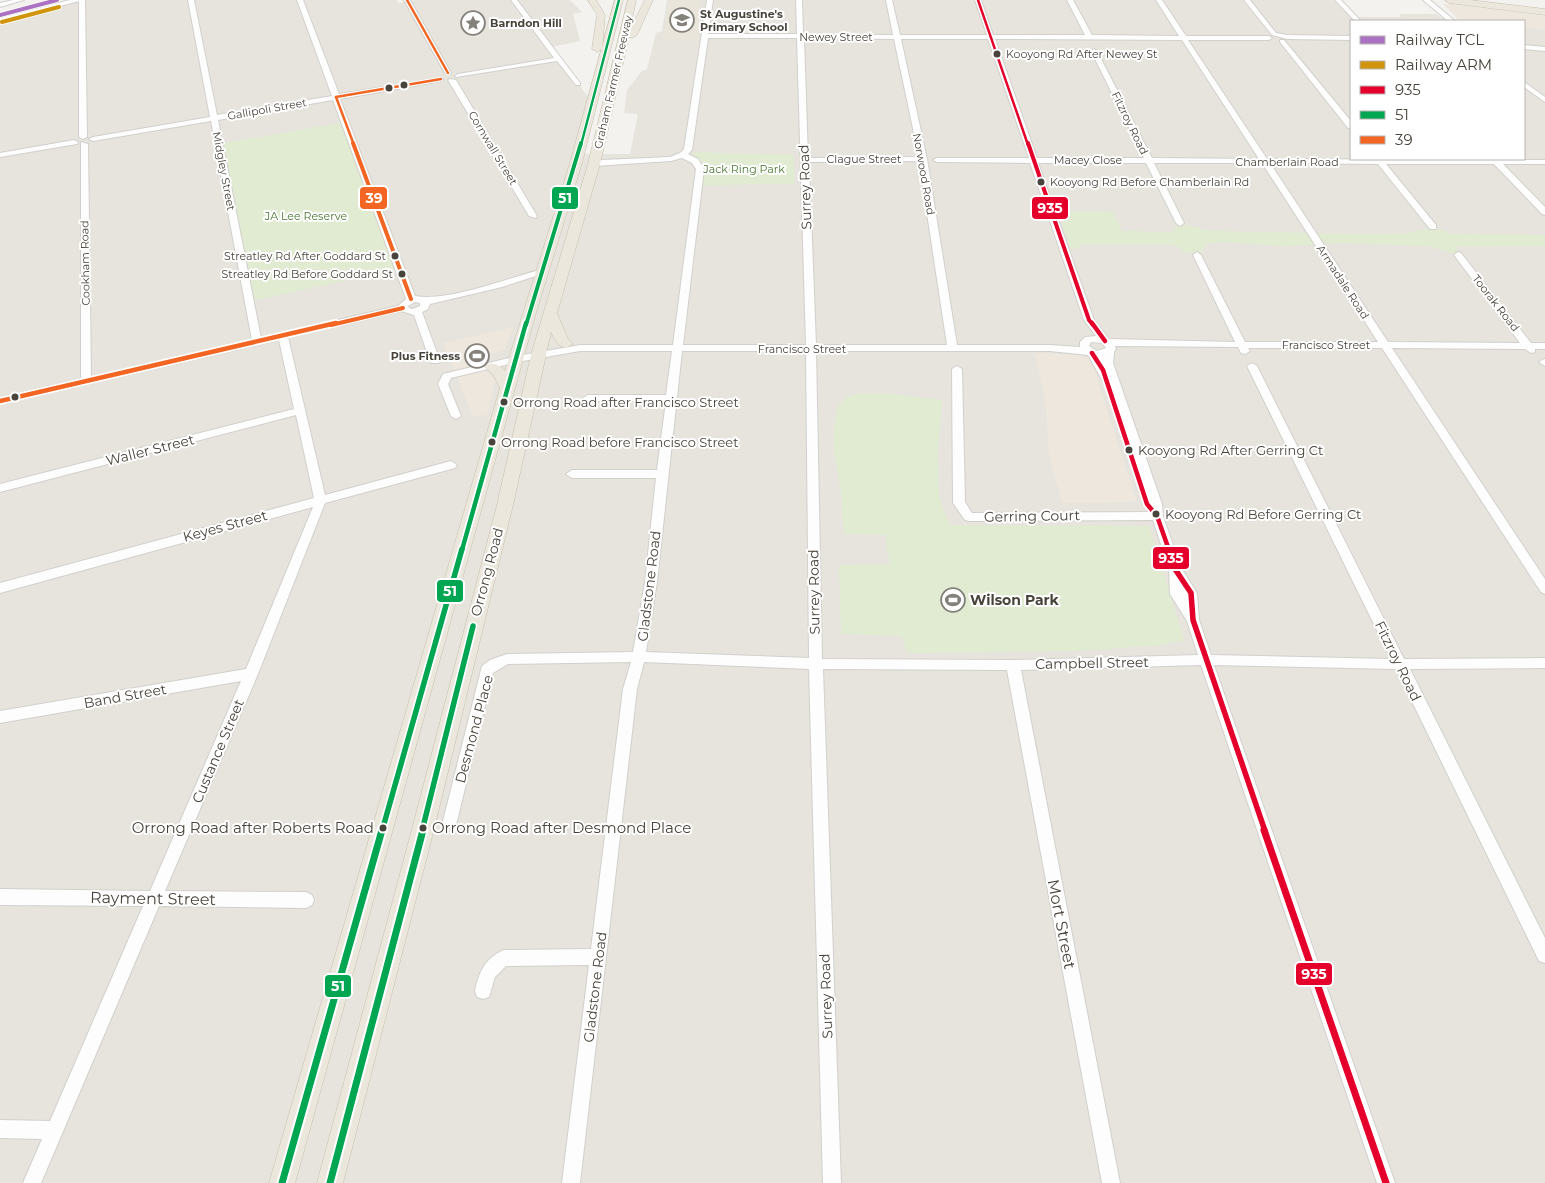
<svg xmlns="http://www.w3.org/2000/svg" width="1545" height="1183" font-family="Montserrat,sans-serif">
<style>
.residential{fill:#e6e4dd}
.commercial{fill:#ede7dd}
.education{fill:#e9e5db}
.green{fill:#e0ebd2}
.lines{fill:none;stroke-linecap:round;stroke-linejoin:round}
.minor-casing{stroke:#d1d0cc;stroke-width:2}
.highway-casing{stroke:#c8bfad;stroke-width:1}
.minor{fill:#fdfdfd;fill-rule:evenodd}
.highway{fill:#ebe7dd;fill-rule:evenodd}
.bus-1-far4-casing{stroke:#fff;stroke-width:4.5}
.bus-1-far3-casing{stroke:#fff;stroke-width:6}
.bus-1-far2-casing{stroke:#fff;stroke-width:8}
.bus-1-far1-casing{stroke:#fff;stroke-width:9}
.bus-1-casing{stroke:#fff;stroke-width:11}
.bus-2-far4-casing{stroke:#fff;stroke-width:4.5}
.bus-2-far3-casing{stroke:#fff;stroke-width:6}
.bus-2-far2-casing{stroke:#fff;stroke-width:8}
.bus-2-far1-casing{stroke:#fff;stroke-width:9}
.bus-2-casing{stroke:#fff;stroke-width:11}
.bus-3-far2-casing{stroke:#fff;stroke-width:4.5}
.bus-3-far1-casing{stroke:#fff;stroke-width:6}
.bus-3-casing{stroke:#fff;stroke-width:8}
.bus-1-far4{stroke:#e4002b;stroke-width:2.5}
.bus-1-far3{stroke:#e4002b;stroke-width:4}
.bus-1-far2{stroke:#e4002b;stroke-width:4.5}
.bus-1-far1{stroke:#e4002b;stroke-width:5.5}
.bus-1{stroke:#e4002b;stroke-width:7}
.bus-2-far4{stroke:#00a651;stroke-width:2.5}
.bus-2-far3{stroke:#00a651;stroke-width:4}
.bus-2-far2{stroke:#00a651;stroke-width:4.5}
.bus-2-far1{stroke:#00a651;stroke-width:5.5}
.bus-2{stroke:#00a651;stroke-width:7}
.bus-3-far2{stroke:#f26522;stroke-width:2.5}
.bus-3-far1{stroke:#f26522;stroke-width:4}
.bus-3{stroke:#f26522;stroke-width:4.5}
.rail-1-casing{stroke:#fff;stroke-width:5.5}
.rail-2-casing{stroke:#fff;stroke-width:5.5}
.rail-1{stroke:#ab72c2;stroke-width:4}
.rail-2{stroke:#d0950c;stroke-width:4}
.bus-dot{fill:#49443b;stroke:#fff;stroke-width:2}
.labels{text-anchor:middle;stroke-width:4;stroke-linejoin:round;paint-order:stroke}
.far-poi-label{font-size:11px;font-weight:bold;fill:#49443b;stroke:#fff;text-anchor:start}
.far-street-label{font-size:11px;fill:#49443b;stroke:#fff}
.far-bus-label{font-size:11px;fill:#49443b;stroke:#fff;text-anchor:start}
.far-park-label{font-size:11px;fill:#4a7732;stroke:#fff}
.bus-label{font-size:13px;fill:#49443b;stroke:#fff;text-anchor:start}
.street-label{font-size:14px;fill:#49443b;stroke:#fff}
.poi-label{font-size:14px;font-weight:bold;fill:#49443b;stroke:#fff;text-anchor:start}
.near-bus-label{font-size:15px;fill:#49443b;stroke:#fff;text-anchor:end}
.near-street-label{font-size:16px;fill:#49443b;stroke:#fff}
.line-badge{stroke:#fff;stroke-width:2}
.badge-label{font-size:14px;text-anchor:middle;font-weight:bold;fill:#fff}
</style>
<rect width="100%" height="100%" fill="#f3f2ef"/>
<polygon class="residential" points="70,0 397,0 398,3 416,0 570,0 582,12 573,14 580,41 552,47 588,97 573,154 630,154 638,114 624,113 627,90 642,71 647,69 656,33 662,31 667,0 1333,0 1350,17 1401,17 1399,14 1436,14 1441,18 1477,21 1351,21 1351,159 1524,159 1524,27 1545,30 1545,1183 0,1183 0,18"/>
<g class="commercial">
<polygon points="1443,4 1453,4 1545,16 1545,30 1524,27 1524,21 1477,21 1458,19"/>
<polygon points="513,327 505,349 481,357 487,374 495,380 488,415 473,417 443,343"/>
<polygon points="1035,353 1079,354 1092,360 1101,392 1137,502 1062,503 1049,457 1046,408"/>
</g>
<polygon class="education" points="669,0 700,0 696,40 663,40"/>
<g class="green">
<polygon points="346,122 400,269 250,301 219,144"/>
<polygon points="694,152 794,155 794,184 702,185 703,162 693,157"/>
<polygon points="1058,211 1113,212 1122,231 1172,232 1180,223 1211,231 1370,234 1409,233 1433,227 1453,234 1545,235 1545,246 1456,247 1458,255 1428,246 1340,243 1285,246 1223,242 1206,244 1202,253 1183,252 1181,248 1169,244 1082,244 1076,249 1070,249"/>
<polygon points="859,393 882,393 942,400 938,452 939,497 949,525 1149,526 1184,640 1163,645 1079,651 907,653 902,636 841,634 839,565 890,564 885,535 844,534 841,494 833,441 837,408 845,398"/>
</g>
<g class="lines">
<g class="minor-casing">
<g id="minor">
<polygon points="13,0 24,0 0,7 0,3"/>
<polygon points="70,0 85,0 87,137 83,139 79,137 79,1 0,22 0,18"/>
<path d="M188,0H194L217,115L332,96L297,0H303L339,94L443,78V80L441,81L340,99L415,296C448,302 508,278 543,269L548,272L502,287L430,304L428,309L422,312L440,361L439,363H431L430,361L414,315L401,311L288,337L325,495L451,461L457,465L455,468L325,503L258,674L165,891L306,892L312,895L314,900L312,905L306,908L159,906L41,1183H23L42,1139L0,1138V1120L50,1121L143,906L0,905V889L150,891L241,681L0,723V711L246,669L313,507L0,593V583L314,498L296,415L0,492V484L294,409L279,340L0,404V398L81,379V142L88,144L91,377L252,340L211,121L93,141L89,139L93,137L210,117ZM333,100L406,299L398,306L261,338L218,120ZM415,302L420,303V306L412,309L409,308L408,306Z"/>
<polygon points="404,0 410,0 451,73 450,74 445,73"/>
<polygon points="511,0 517,0 580,83 580,85 576,85 557,61 456,77 455,76 458,74 554,58"/>
<path d="M707,0H713L708,34H797L796,0H802L803,34L893,35L886,0H892L900,35H987L975,0H981L993,35H1085L1067,0H1073L1092,35L1179,36L1156,0H1162L1186,36H1269L1272,38L1269,40H1188L1267,159L1545,160V164H1503L1545,207V215L1542,214L1494,164H1386L1436,225V229H1430L1378,164L1270,163L1388,342L1520,343L1454,255L1458,252L1461,253L1531,343H1545V349H1535V352L1531,353L1525,349L1392,348L1545,579V594L1541,592L1382,348H1248L1250,351L1245,354L1241,353L1238,347L1115,346L1116,349L1114,352L1113,363L1162,504L1163,516L1181,568L1197,593L1199,620L1211,655L1391,659L1247,366L1252,363L1257,366L1404,659L1545,658V668L1410,669L1545,938V963L1539,961L1396,669L1214,665L1395,1183H1377L1201,665L1021,670L1120,1183H1102L1007,670L823,669L841,1183H823L809,669L644,662L637,689L580,1183H562L589,965L506,966L495,977L489,997L483,999L477,997L475,991C479,972 485,958 504,950L591,949L623,689L631,662L508,664L493,673L457,821L455,826L450,828L445,826L443,821L482,666L490,660L507,654L633,652L645,582L656,478H572L566,474L572,470H657L666,401H588L583,398L588,395H666L672,351H580L517,362L451,378L448,384L461,416L456,419L451,416L438,384L443,374L517,356L580,345H673L696,169L692,163L682,158L671,161L594,166L590,164L602,160L670,157L680,153L684,149ZM708,38H797L806,345H683L704,169L698,159L688,154L692,150ZM804,38L894,39L919,157L808,158ZM901,39H988L1029,158H937L933,160L937,162L1030,163L1084,320L1096,336L1085,337L1080,342V347L1050,345H957L927,159ZM995,39L1182,40L1259,159L1152,158L1097,51L1094,49L1091,51L1144,158H1037ZM919,161L947,345H816L809,162ZM1038,163H1146L1176,223L1180,226L1184,223L1154,163H1262L1378,342H1245L1201,255L1197,252L1193,255L1235,342L1109,339L1094,320ZM1091,342L1102,343L1106,348L1097,351L1089,346ZM682,351H806L809,658L646,652L657,582ZM816,351H1050L1088,355L1102,380H1109L1150,504L1151,512L972,513L965,502L962,369L957,366L952,369L953,503L965,520L969,521L1153,520L1169,569L1170,594L1187,621L1198,655L1013,660L822,659Z"/>
<polygon points="1244,0 1250,0 1276,33 1287,35 1351,36 1351,40 1287,39 1272,35"/>
<polygon points="1335,0 1341,0 1361,21 1355,21"/>
<polygon points="1423,0 1430,0 1455,21 1448,21"/>
<polygon points="1280,40 1284,40 1351,121 1351,128 1348,128 1280,42"/>
<polygon points="1524,45 1545,47 1545,51 1524,49"/>
<polygon points="450,79 456,80 537,216 536,218 529,216 448,80"/>
<polygon points="1524,82 1545,97 1545,102 1524,87"/>
<polygon points="74,140 78,142 77,144 0,157 0,153"/>
<polygon points="1544,359 1545,359 1545,366 1539,362"/>
</g>
</g>
<g class="highway-casing">
<g id="highway">
<polygon points="588,0 596,0 605,15 602,49 597,52 592,49 597,15"/>
<path d="M615,0H623L582,163L535,316L295,1183H269L500,388L493,374L484,367L486,364C493,362 501,365 505,371L570,163Z"/>
<path d="M628,0H636L630,29L645,0H653L637,35L632,38L629,37L600,164L557,313L568,339L573,344L566,348C557,346 555,340 551,332L513,505L433,833L343,1183H317L411,833L497,505L531,355L588,164Z"/>
<polygon points="1445,0 1470,0 1545,9 1545,15 1449,3"/>
</g>
</g>
<use href="#minor" class="minor"/>
<use href="#highway" class="highway"/>
<g class="bus-1-far4-casing">
<polyline id="bus-1-far4" points="978,0 1028,145"/>
</g>
<g class="bus-1-far3-casing">
<polyline id="bus-1-far3" points="1028,143 1089,320 1093,325"/>
</g>
<g class="bus-1-far2-casing">
<g id="bus-1-far2">
<polyline points="1092,323 1105,341"/>
<polyline points="1092,353 1103,370 1147,504 1157,516 1169,550"/>
</g>
</g>
<g class="bus-1-far1-casing">
<polyline id="bus-1-far1" points="1168,549 1175,569 1191,593 1193,620 1265,831"/>
</g>
<g class="bus-1-casing">
<polyline id="bus-1" points="1264,830 1386,1183"/>
</g>
<g class="bus-2-far4-casing">
<polyline id="bus-2-far4" points="581,145 619,0"/>
</g>
<g class="bus-2-far3-casing">
<polyline id="bus-2-far3" points="526,325 581,143"/>
</g>
<g class="bus-2-far2-casing">
<polyline id="bus-2-far2" points="462,550 526,323"/>
</g>
<g class="bus-2-far1-casing">
<g id="bus-2-far1">
<polyline points="382,831 462,549"/>
<polyline points="422,831 473,626"/>
</g>
</g>
<g class="bus-2-casing">
<g id="bus-2">
<polyline points="282,1183 382,830"/>
<polyline points="330,1183 423,830"/>
</g>
</g>
<g class="bus-3-far2-casing">
<g id="bus-3-far2">
<polyline points="407,0 448,73"/>
<polyline points="336,97 354,145"/>
<polyline points="336,97 441,79"/>
</g>
</g>
<g class="bus-3-far1-casing">
<g id="bus-3-far1">
<polyline points="353,143 411,299"/>
<polyline points="331,325 403,308"/>
</g>
</g>
<g class="bus-3-casing">
<polyline id="bus-3" points="0,401 336,323"/>
</g>
<use href="#bus-1-far4" class="bus-1-far4"/>
<use href="#bus-1-far3" class="bus-1-far3"/>
<use href="#bus-1-far2" class="bus-1-far2"/>
<use href="#bus-1-far1" class="bus-1-far1"/>
<use href="#bus-1" class="bus-1"/>
<use href="#bus-2-far4" class="bus-2-far4"/>
<use href="#bus-2-far3" class="bus-2-far3"/>
<use href="#bus-2-far2" class="bus-2-far2"/>
<use href="#bus-2-far1" class="bus-2-far1"/>
<use href="#bus-2" class="bus-2"/>
<use href="#bus-3-far2" class="bus-3-far2"/>
<use href="#bus-3-far1" class="bus-3-far1"/>
<use href="#bus-3" class="bus-3"/>
<g class="rail-1-casing">
<polyline id="rail-1" points="0,15 57,0"/>
</g>
<g class="rail-2-casing">
<polyline id="rail-2" points="2,22 59,7"/>
</g>
<use href="#rail-1" class="rail-1"/>
<use href="#rail-2" class="rail-2"/>
</g>
<defs>
<g id="school-ring" transform="scale(1.25)"><circle r="9.5" fill="#fff" stroke="#84817a" stroke-width="1.5"/><path d="M0-5L7-2L0 1L-7-2ZM-4 1L0 2.5L4 1V4Q0 6-4 4Z" fill="#84817a"/></g>
<g id="sight-ring" transform="scale(1.25)"><circle r="9.5" fill="#fff" stroke="#84817a" stroke-width="1.5"/><path d="M0-6L1.8-2.2L6-1.7L2.9 1.2L3.7 5.4L0 3.3L-3.7 5.4L-2.9 1.2L-6-1.7L-1.8-2.2Z" fill="#84817a"/></g>
<g id="stadium-ring" transform="scale(1.25)"><circle r="9.5" fill="#fff" stroke="#84817a" stroke-width="1.5"/><path d="M0-5a6.5 5 0 1 0 0 10a6.5 5 0 1 0 0-10ZM-3.5-1.8h7v3.6h-7Z" fill="#84817a"/></g>
</defs>
<g fill-rule="evenodd">
<use href="#school-ring" x="682" y="20"/>
<use href="#sight-ring" x="473" y="23"/>
<use href="#stadium-ring" x="477" y="356"/>
<use href="#stadium-ring" x="953" y="600"/>
</g>
<g class="bus-dot">
<circle cx="997" cy="54" r="4.5"/>
<circle cx="404" cy="85" r="4.5"/>
<circle cx="389" cy="88" r="4.5"/>
<circle cx="1041" cy="182" r="4.5"/>
<circle cx="395" cy="256" r="4.5"/>
<circle cx="402" cy="274" r="4.5"/>
<circle cx="15" cy="397" r="4.5"/>
<circle cx="504" cy="402" r="4.5"/>
<circle cx="492" cy="442" r="4.5"/>
<circle cx="1129" cy="450" r="4.5"/>
<circle cx="1156" cy="514" r="4.5"/>
<circle cx="383" cy="828" r="4.5"/>
<circle cx="423" cy="828" r="4.5"/>
</g>
<g class="labels">
<g class="far-poi-label">
<text x="700" y="18">St Augustine's<tspan x="700" dy="13">Primary School</tspan></text>
<text x="490" y="27">Barndon Hill</text>
<text x="460" y="360" text-anchor="end">Plus Fitness</text>
</g>
<g class="far-street-label">
<text x="836" y="41">Newey Street</text>
<text transform="translate(613 82) rotate(-77)" y="4">Graham Farmer Freeway</text>
<text transform="translate(267 109) rotate(-10)" y="4">Gallipoli Street</text>
<text transform="translate(1130 123) rotate(64)" y="4">Fitzroy Road</text>
<text transform="translate(493 148) rotate(59)" y="4">Cornwall Street</text>
<text x="864" y="163">Clague Street</text>
<text x="1088" y="164">Macey Close</text>
<text x="1287" y="166">Chamberlain Road</text>
<text transform="translate(224 171) rotate(79)" y="4">Midgley Street</text>
<text transform="translate(924 174) rotate(80)" y="4">Norwood Road</text>
<text transform="translate(85 263) rotate(-91)" y="4">Cookham Road</text>
<text transform="translate(1343 282) rotate(57)" y="4">Armadale Road</text>
<text transform="translate(1496 303) rotate(52)" y="4">Toorak Road</text>
<text x="1326" y="349">Francisco Street</text>
<text x="802" y="353">Francisco Street</text>
</g>
<g class="far-bus-label">
<text x="1006" y="58">Kooyong Rd After Newey St</text>
<text x="1050" y="186">Kooyong Rd Before Chamberlain Rd</text>
<text x="386" y="260" text-anchor="end">Streatley Rd After Goddard St</text>
<text x="393" y="278" text-anchor="end">Streatley Rd Before Goddard St</text>
</g>
<g class="far-park-label">
<text x="744" y="173">Jack Ring Park</text>
<text x="306" y="220">JA Lee Reserve</text>
</g>
<g class="bus-label">
<text x="513" y="407">Orrong Road after Francisco Street</text>
<text x="501" y="447">Orrong Road before Francisco Street</text>
<text x="1138" y="455">Kooyong Rd After Gerring Ct</text>
<text x="1165" y="519">Kooyong Rd Before Gerring Ct</text>
</g>
<g class="street-label">
<text transform="translate(805 187) rotate(-92)" y="5">Surrey Road</text>
<text transform="translate(150 450) rotate(-14)" y="5">Waller Street</text>
<text transform="translate(1032 516) rotate(-1)" y="5">Gerring Court</text>
<text transform="translate(225 526) rotate(-15)" y="5">Keyes Street</text>
<text transform="translate(487 572) rotate(-75)" y="5">Orrong Road</text>
<text transform="translate(649 586) rotate(-83)" y="5">Gladstone Road</text>
<text transform="translate(814 592) rotate(-91)" y="5">Surrey Road</text>
<text transform="translate(1398 661) rotate(64)" y="5">Fitzroy Road</text>
<text transform="translate(1092 663) rotate(-1)" y="5">Campbell Street</text>
<text transform="translate(125 696) rotate(-10)" y="5">Band Street</text>
<text transform="translate(474 729) rotate(-75)" y="5">Desmond Place</text>
<text transform="translate(218 751) rotate(-67)" y="5">Custance Street</text>
<text transform="translate(595 987) rotate(-83)" y="5">Gladstone Road</text>
<text transform="translate(826 996) rotate(-92)" y="5">Surrey Road</text>
</g>
<g class="poi-label">
<text x="970" y="605">Wilson Park</text>
</g>
<g class="near-bus-label">
<text x="374" y="833">Orrong Road after Roberts Road</text>
<text x="432" y="833" text-anchor="start">Orrong Road after Desmond Place</text>
</g>
<g class="near-street-label">
<text transform="translate(153 898) rotate(1)" y="6">Rayment Street</text>
<text transform="translate(1062 924) rotate(79)" y="6">Mort Street</text>
</g>
</g>
<g class="line-badge">
<rect x="551" y="186" width="28" height="24" rx="5" fill="#00a651"/>
<rect x="359" y="186" width="29" height="24" rx="5" fill="#f26522"/>
<rect x="1031" y="196" width="38" height="24" rx="5" fill="#e4002b"/>
<rect x="1152" y="546" width="38" height="24" rx="5" fill="#e4002b"/>
<rect x="436" y="579" width="28" height="24" rx="5" fill="#00a651"/>
<rect x="1295" y="962" width="38" height="24" rx="5" fill="#e4002b"/>
<rect x="324" y="974" width="28" height="24" rx="5" fill="#00a651"/>
</g>
<g class="badge-label">
<text x="565" y="203">51</text>
<text x="374" y="203">39</text>
<text x="1050" y="213">935</text>
<text x="1171" y="563">935</text>
<text x="450" y="596">51</text>
<text x="1314" y="979">935</text>
<text x="338" y="991">51</text>
</g>
<rect x="1350" y="20" width="175" height="140" fill="#ffffff" stroke="#b6b4b1"/>
<rect x="1360" y="36" width="25" height="8" fill="#ab72c2" stroke="#b6b4b1"/>
<text x="1395" y="45" font-size="15" fill="#49443b">Railway TCL</text>
<rect x="1360" y="61" width="25" height="8" fill="#d0950c" stroke="#b6b4b1"/>
<text x="1395" y="70" font-size="15" fill="#49443b">Railway ARM</text>
<rect x="1360" y="86" width="25" height="8" fill="#e4002b" stroke="#b6b4b1"/>
<text x="1395" y="95" font-size="15" fill="#49443b">935</text>
<rect x="1360" y="111" width="25" height="8" fill="#00a651" stroke="#b6b4b1"/>
<text x="1395" y="120" font-size="15" fill="#49443b">51</text>
<rect x="1360" y="136" width="25" height="8" fill="#f26522" stroke="#b6b4b1"/>
<text x="1395" y="145" font-size="15" fill="#49443b">39</text>
</svg>
